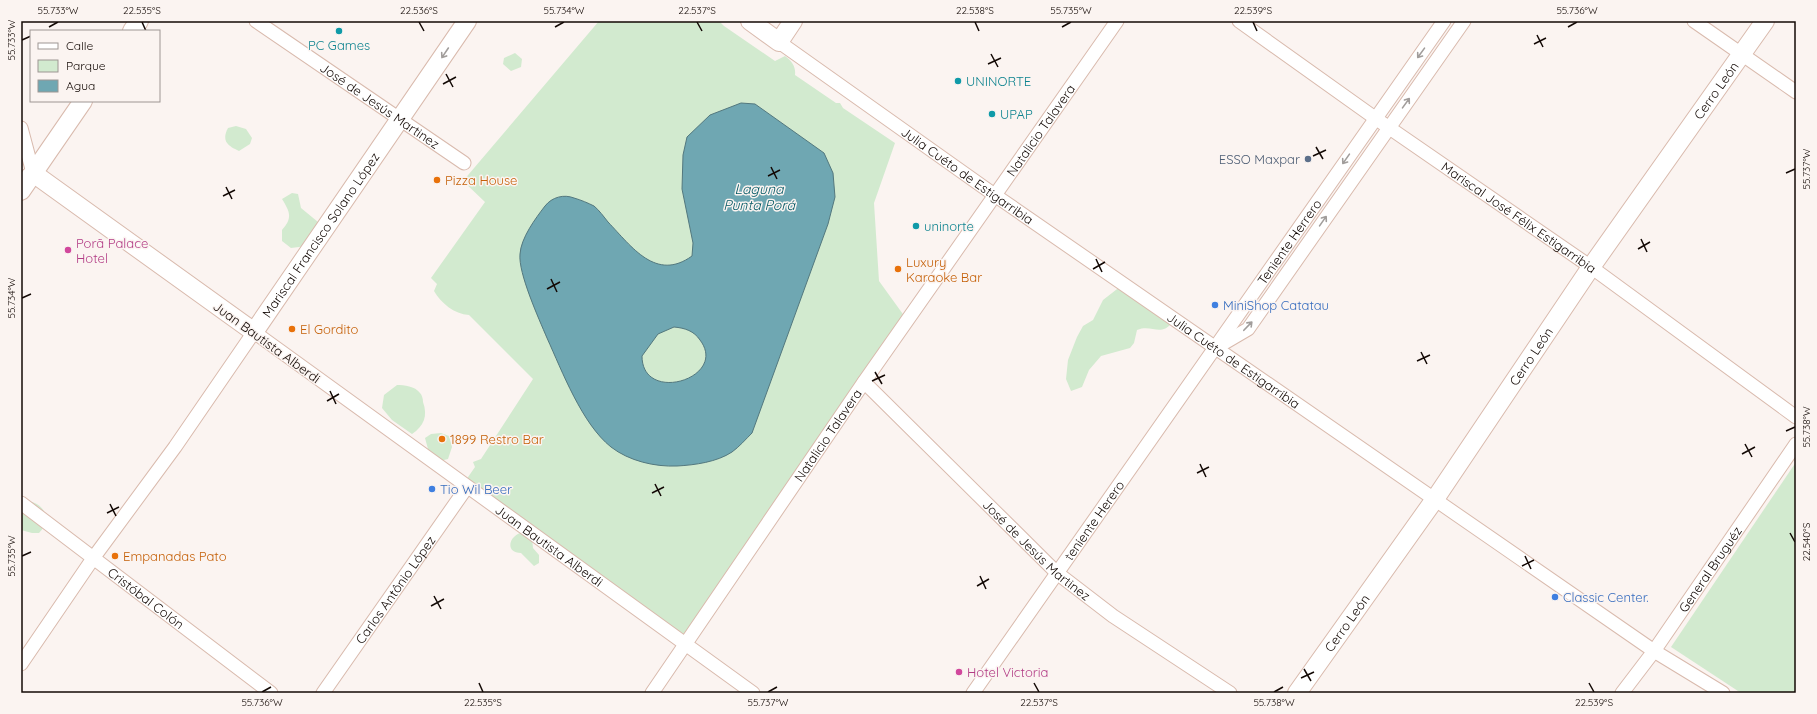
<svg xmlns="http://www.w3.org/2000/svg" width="1817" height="714" font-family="Quicksand,sans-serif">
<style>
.green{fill:#d2eacf}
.water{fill:#6fa7b2;stroke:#53787e;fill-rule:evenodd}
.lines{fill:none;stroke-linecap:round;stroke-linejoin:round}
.street-casing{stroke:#d9baad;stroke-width:15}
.secondary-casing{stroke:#d9baad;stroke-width:20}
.street{stroke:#fff;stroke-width:13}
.secondary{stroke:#fff;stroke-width:18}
.oneway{stroke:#a19d9b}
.ticks{fill:none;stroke:#130905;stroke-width:1.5}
.culture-dot{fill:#0f9aa8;stroke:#fbf4f1;stroke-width:1.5}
.service-dot{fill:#5c6f8a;stroke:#fbf4f1;stroke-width:1.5}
.food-dot{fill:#e8710a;stroke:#fbf4f1;stroke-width:1.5}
.hotel-dot{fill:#d1479c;stroke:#fbf4f1;stroke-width:1.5}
.shop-dot{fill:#3f7fe0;stroke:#fbf4f1;stroke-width:1.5}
.labels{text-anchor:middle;stroke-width:3;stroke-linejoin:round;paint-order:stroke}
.culture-label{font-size:13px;fill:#0d838f;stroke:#fbf4f1;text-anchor:start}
.street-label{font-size:13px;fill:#130905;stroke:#fbf4f1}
.service-label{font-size:13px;fill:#4e5e75;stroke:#fbf4f1;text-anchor:end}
.food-label{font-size:13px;fill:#c56008;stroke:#fbf4f1;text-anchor:start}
.hotel-label{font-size:13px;fill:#b23c85;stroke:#fbf4f1;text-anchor:start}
.shop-label{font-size:13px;fill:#366cbe;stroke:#fbf4f1;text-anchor:start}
.water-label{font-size:14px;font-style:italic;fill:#035864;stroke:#fbf4f1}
.neatline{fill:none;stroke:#130905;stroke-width:1.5}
.ticks-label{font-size:10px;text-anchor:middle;fill:#130905}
</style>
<rect width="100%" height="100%" fill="#fbf4f1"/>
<g class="green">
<path d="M599,21H719L724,26L775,61L785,56C792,61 796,67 795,75L836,103H840L843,108L895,143L874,203L879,281L905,317L685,637L466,480L475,467L473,462L481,459L533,379L469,315C454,314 441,303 434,291L437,284L431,278L485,202L463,181Z"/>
<polygon points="515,53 522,59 521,67 511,71 503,64 504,58"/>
<path d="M236,126L246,129L252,138L250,144L239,151C228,146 221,141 228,128Z"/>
<path d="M292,193L298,194L301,208L318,222L321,234L307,246L291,248L282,241V230C293,218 290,212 282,199Z"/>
<path d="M1121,286L1172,323C1160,337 1152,324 1137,330L1134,343L1130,348L1101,356L1089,370L1082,387L1071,391L1066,379L1068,360L1077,337L1083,326L1093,320L1103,300Z"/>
<path d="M397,385C404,385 415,386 420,393C422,395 423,399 423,402C428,416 424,426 412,434L392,420L382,408L384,395Z"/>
<polygon points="441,433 449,436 452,447 448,459 440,461 428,449 425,438 431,434"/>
<polygon points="1796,462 1796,693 1741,693 1671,647"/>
<path d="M27,501C45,503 52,520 39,533H32L21,530V502Z"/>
<path d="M524,532L532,538L533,548L539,555V563L534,566L521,553C504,553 509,534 524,532Z"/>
</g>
<path class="water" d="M741,103L755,104L824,153L833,173L835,197L828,224L752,433C746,439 739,447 732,452C717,462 695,465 677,466C655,467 629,461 611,447C582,424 562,371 547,338C539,319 518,273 520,254C521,238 535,219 545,206C552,197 564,194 574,198C581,200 588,203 594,206C599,210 604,217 608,222C632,247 656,282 692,256L693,243L682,189L683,155L687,137L710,115ZM674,327C685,328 694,331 700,340C729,378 642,405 642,356L658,334Z"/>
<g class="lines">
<g class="street-casing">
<g id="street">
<path id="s1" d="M256,21L464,163"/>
<path id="s2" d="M1239,21L1375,118L1591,267L1796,417"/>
<polyline points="1694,21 1796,92"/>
<path id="s3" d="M779,42L996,196L1654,651L1723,693"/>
<polyline points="21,128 33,173 28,175"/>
<polyline points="1219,346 1248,329 1464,21"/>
<path id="s4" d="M864,382L1057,573L1113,616L1230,693"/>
<path id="s5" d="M21,503L271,693"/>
<path id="s6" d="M21,664L94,557L175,447L254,332L753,693"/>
<path id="s7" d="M323,693L467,487"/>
<path id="s8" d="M652,693L864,382L1117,21"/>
<path id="s9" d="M973,693L1444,21"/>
<path id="s10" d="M1622,693L1654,651L1796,444"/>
</g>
</g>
<g class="secondary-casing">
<g id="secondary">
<polyline points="750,21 779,42 793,21"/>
<polyline points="132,31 139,21"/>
<path id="s11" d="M33,173L254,332L467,21"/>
<polyline points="21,191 83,101"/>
<path id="s12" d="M1297,693L1435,499L1591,267L1765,21"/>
</g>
</g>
<use href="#street" class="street"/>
<use href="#secondary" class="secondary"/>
</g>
<defs><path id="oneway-shaft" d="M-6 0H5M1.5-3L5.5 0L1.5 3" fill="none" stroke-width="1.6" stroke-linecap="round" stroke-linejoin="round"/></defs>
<g class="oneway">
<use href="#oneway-shaft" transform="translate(445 53) rotate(124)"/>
<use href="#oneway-shaft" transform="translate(1421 53) rotate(126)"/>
<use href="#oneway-shaft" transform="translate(1406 103) rotate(-54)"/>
<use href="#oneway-shaft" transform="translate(1346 159) rotate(125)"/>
<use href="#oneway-shaft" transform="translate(1323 221) rotate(-55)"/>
<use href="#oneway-shaft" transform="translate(1248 326) rotate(-46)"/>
</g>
<path class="ticks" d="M142,22L146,31M419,22L424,31M697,22L702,31M975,22L979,31M1253,22L1257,31M49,27L58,22M555,27L564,22M1062,27L1071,22M1568,27L1577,22M1537,35L1543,47M22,40L31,36M1534,44L1546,38M991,54L998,67M988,64L1001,58M446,74L453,87M443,84L456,77M1316,147L1323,159M1313,156L1326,150M771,167L777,179M1786,173L1795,169M768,176L780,170M226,187L232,199M223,196L235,190M1641,239L1647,252M1638,249L1650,242M1096,259L1102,272M1093,269L1105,262M551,279L557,292M547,289L560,282M22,298L31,294M1421,352L1427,364M1417,361L1430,355M875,372L882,384M872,381L885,375M330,391L336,404M327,401L339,394M1786,431L1795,427M1745,444L1752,457M1742,454L1755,447M1200,464L1206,477M1197,473L1209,467M655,484L661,496M652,493L664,487M110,504L116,516M107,513L119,507M1790,533L1795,542M22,556L31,552M1525,556L1531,569M1522,566L1534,560M980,576L986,589M977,586L989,579M434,596L441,609M431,606L444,599M1304,669L1311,681M1301,678L1314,672M479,683L483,692M1034,683L1039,692M1589,683L1594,692M262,692L271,687M768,692L777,687M1274,692L1283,687"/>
<g class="culture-dot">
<circle cx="339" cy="31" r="4"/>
<circle cx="958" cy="81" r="4"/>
<circle cx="992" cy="114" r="4"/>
<circle cx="916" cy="226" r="4"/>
</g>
<circle class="service-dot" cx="1308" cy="159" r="4"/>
<g class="food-dot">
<circle cx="437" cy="180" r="4"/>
<circle cx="898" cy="269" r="4"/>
<circle cx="292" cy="329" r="4"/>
<circle cx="442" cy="439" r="4"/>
<circle cx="115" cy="556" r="4"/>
</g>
<g class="hotel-dot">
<circle cx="68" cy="250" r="4"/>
<circle cx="959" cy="672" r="4"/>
</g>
<g class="shop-dot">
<circle cx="1215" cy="305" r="4"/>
<circle cx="432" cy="489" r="4"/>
<circle cx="1555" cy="597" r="4"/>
</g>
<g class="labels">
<g class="culture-label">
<text x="339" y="50" text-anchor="middle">PC Games</text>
<text x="966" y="86">UNINORTE</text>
<text x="1000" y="119">UPAP</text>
<text x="924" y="231">uninorte</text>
</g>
<g class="street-label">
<text dy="5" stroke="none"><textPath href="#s12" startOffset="734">Cerro León</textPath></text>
<text dy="5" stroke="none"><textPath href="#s1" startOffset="150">José de Jesús Martinez</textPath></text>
<text dy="5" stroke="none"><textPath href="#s8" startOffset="684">Natalicio Talavera</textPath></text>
<text dy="5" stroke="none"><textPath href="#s3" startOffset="231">Julia Cuéto de Estigarribia</textPath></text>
<text dy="5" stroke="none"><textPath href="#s2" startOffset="342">Mariscal José Félix Estigarribia</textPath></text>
<text dy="5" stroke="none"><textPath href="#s11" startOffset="390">Mariscal Francisco Solano López</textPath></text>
<text dy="5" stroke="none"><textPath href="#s9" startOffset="551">Teniente Herrero</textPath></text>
<text transform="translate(267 342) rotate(36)" y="5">Juan Bautista Alberdi</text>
<text dy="5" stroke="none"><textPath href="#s12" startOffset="410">Cerro León</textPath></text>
<text dy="5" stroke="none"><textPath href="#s3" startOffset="555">Julia Cuéto de Estigarribia</textPath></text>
<text dy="5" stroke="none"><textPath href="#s8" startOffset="312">Natalicio Talavera</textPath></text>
<text dy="5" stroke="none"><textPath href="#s9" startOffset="211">teniente Herero</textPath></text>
<text dy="5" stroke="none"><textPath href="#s6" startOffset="770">Juan Bautista Alberdi</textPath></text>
<text dy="5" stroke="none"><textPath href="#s4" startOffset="241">José de Jesús Martinez</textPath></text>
<text dy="5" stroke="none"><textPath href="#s10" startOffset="152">General Bruguéz</textPath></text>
<text dy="5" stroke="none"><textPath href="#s7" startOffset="126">Carlos Antônio López</textPath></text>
<text dy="5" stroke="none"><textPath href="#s5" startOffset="157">Cristóbal Colón</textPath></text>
<text dy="5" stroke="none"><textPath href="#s12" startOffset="86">Cerro León</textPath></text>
</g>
<g class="service-label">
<text x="1300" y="164">ESSO Maxpar</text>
</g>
<g class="food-label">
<text x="445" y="185">Pizza House</text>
<text x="906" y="267">Luxury<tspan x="906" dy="15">Karaoke Bar</tspan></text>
<text x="300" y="334">El Gordito</text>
<text x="450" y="444">1899 Restro Bar</text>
<text x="123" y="561">Empanadas Pato</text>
</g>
<g class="hotel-label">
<text x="76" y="248">Porã Palace<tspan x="76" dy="15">Hotel</tspan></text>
<text x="967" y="677">Hotel Victoria</text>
</g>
<g class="shop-label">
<text x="1223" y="310">MiniShop Catatau</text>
<text x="440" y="494">Tio Wil Beer</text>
<text x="1563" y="602">Classic Center.</text>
</g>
<g class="water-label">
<text x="759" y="194">Laguna<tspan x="759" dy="16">Punta Porá</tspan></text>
</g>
</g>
<rect width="1817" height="714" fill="none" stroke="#fbf4f1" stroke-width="44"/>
<rect x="30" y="30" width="130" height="72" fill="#fbf4f1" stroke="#9e9693"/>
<rect x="38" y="43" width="20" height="6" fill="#ffffff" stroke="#9e9693"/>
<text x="66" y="50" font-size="12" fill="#130905">Calle</text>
<rect x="38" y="60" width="20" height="12" fill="#d2eacf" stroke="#9e9693"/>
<text x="66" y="70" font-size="12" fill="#130905">Parque</text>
<rect x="38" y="80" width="20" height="12" fill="#6fa7b2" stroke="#9e9693"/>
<text x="66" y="90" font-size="12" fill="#130905">Agua</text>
<rect x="22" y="22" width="1773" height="670" class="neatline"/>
<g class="ticks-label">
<text x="58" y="14">55.733°W</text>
<text x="142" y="14">22.535°S</text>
<text x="419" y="14">22.536°S</text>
<text x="564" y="14">55.734°W</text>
<text x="697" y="14">22.537°S</text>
<text x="975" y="14">22.538°S</text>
<text x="1071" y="14">55.735°W</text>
<text x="1253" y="14">22.539°S</text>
<text x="1577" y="14">55.736°W</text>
<text transform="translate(11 40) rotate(-90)" y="4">55.733°W</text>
<text transform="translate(1806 169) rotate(-90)" y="4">55.737°W</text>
<text transform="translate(11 298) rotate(-90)" y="4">55.734°W</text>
<text transform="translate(1806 427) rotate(-90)" y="4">55.738°W</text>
<text transform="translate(1806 542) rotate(-90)" y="4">22.540°S</text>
<text transform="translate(11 556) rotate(-90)" y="4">55.735°W</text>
<text x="262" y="706">55.736°W</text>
<text x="483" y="706">22.535°S</text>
<text x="768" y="706">55.737°W</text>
<text x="1039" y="706">22.537°S</text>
<text x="1274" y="706">55.738°W</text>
<text x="1594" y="706">22.539°S</text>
</g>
</svg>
